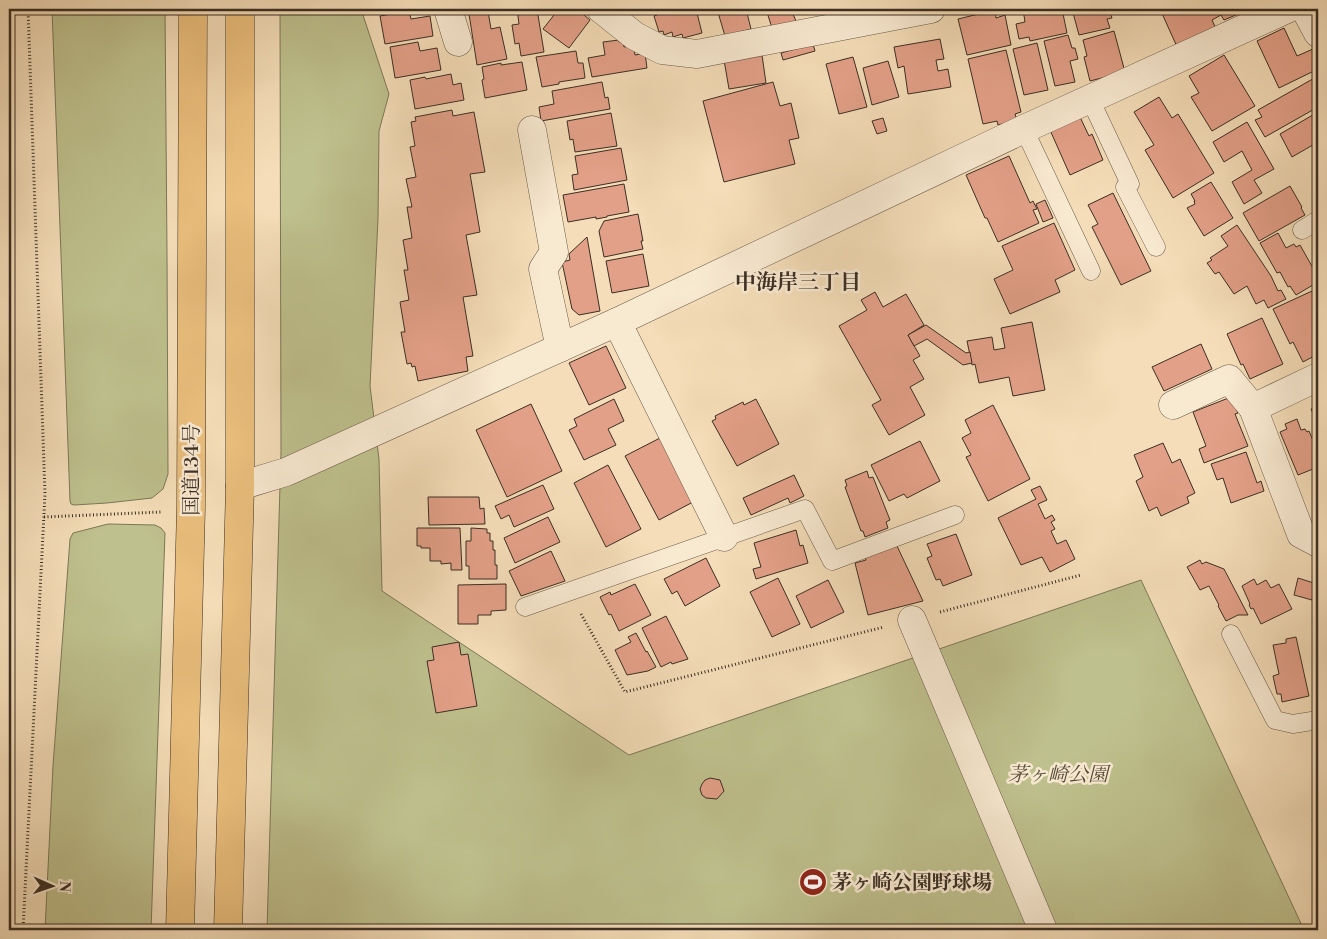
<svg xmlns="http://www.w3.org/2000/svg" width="1327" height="939" font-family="'Libre Bodoni','Noto Serif JP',serif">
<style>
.green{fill:#bec08d;stroke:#7c7858}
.building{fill:#e3a088;stroke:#3b2f24}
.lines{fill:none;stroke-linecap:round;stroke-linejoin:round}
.service-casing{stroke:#695a49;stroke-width:19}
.pedestrian-casing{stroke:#695a49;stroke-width:29}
.minor-casing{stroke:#695a49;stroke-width:29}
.trunk-casing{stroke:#3b2f24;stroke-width:29}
.path{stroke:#3b2f24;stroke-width:3;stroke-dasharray:1 2.5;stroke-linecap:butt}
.service{stroke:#f8e9d1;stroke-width:18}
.pedestrian{stroke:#f8e9d1;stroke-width:28}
.minor{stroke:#f8e9d1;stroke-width:28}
.trunk{stroke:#eabe7c;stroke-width:28}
.labels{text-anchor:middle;stroke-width:5;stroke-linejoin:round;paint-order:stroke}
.street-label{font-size:20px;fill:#3b2f24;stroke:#f8e9d1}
.park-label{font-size:20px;font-style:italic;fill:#554c39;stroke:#f8e9d1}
.poi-label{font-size:20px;font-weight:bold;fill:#3b2f24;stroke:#f8e9d1;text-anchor:start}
.neighbourhood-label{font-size:21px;font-weight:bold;fill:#3b2f24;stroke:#f8e9d1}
</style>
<rect width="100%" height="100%" fill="#f4ddb8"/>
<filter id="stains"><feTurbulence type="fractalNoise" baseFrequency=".004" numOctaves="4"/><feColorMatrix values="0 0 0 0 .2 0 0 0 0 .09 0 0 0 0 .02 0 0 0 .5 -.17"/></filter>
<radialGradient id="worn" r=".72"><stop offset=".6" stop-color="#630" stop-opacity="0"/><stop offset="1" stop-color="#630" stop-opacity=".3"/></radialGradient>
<g class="green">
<polygon points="52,9 165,9 167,253 168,474 163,489 152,498 107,503 74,505 71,504 70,501"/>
<polygon points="280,9 361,9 389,94 379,131 378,219 370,386 379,459 382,591 629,755 1141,580 1304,930 267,930 281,452"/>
<polygon points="108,524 155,525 161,528 165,533 151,930 45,930 53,766 70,539 73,533"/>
</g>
<g class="building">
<polygon points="517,9 537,9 544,52 521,56 519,43 515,44 512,25 519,24"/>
<polygon points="555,9 577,9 590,20 569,48 543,29 554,15 552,13"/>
<polygon points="656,9 696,9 702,33 683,38 682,34 673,37 672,32 664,35 663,31 659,32 654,16 657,15"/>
<polygon points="717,9 746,9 751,29 725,36"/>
<polygon points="766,9 802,9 802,12 793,14 796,21 772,28"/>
<polygon points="1023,9 1062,9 1067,33 1030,41 1029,37 1019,39 1016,24 1025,22"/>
<polygon points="1072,9 1109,9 1112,18 1107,19 1110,28 1079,35"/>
<polygon points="1160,9 1250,9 1224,20 1221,15 1212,20 1217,31 1178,49"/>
<polygon points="995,10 996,18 1005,15 1011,45 967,55 958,19"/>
<polygon points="409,11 411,19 430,16 433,36 385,44 380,16"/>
<polygon points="488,11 491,29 500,27 507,59 477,65 469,14"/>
<polygon points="1284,28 1297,56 1313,49 1318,62 1318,69 1279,88 1257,41"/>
<polygon points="1114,31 1125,72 1090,81 1084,57 1087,56 1083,40"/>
<polygon points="1068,35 1072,48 1075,48 1078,59 1070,61 1075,82 1055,86 1044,41"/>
<polygon points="940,39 944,59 936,60 938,71 948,69 951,87 908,94 904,66 898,68 894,47"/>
<polygon points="619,40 619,42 623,41 624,47 633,45 635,55 645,53 647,68 592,77 588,58 605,55 603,42"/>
<polygon points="418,42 420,51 437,48 441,70 395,78 390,47"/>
<polygon points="1037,43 1048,90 1024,95 1013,49"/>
<polygon points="813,44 815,51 783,60 781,53"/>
<polygon points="1006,50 1021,112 1015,114 1017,120 998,125 997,121 983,124 968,59"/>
<polygon points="576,51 578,63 583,63 585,78 559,82 559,84 542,87 536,57"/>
<polygon points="762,55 766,83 729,89 724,60"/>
<polygon points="1224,55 1255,106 1212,131 1191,97 1199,93 1189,76"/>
<polygon points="853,57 867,107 839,114 826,64"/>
<polygon points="888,61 899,97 872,105 863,68"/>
<polygon points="522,62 527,90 485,98 482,80 484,79 482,67 501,63 501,65"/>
<polygon points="451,74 453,85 461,83 464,100 415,109 410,80 425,77 426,79"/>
<polygon points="1318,76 1318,107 1265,137 1255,120 1262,117 1258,110"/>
<polygon points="602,82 605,98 608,97 610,109 541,121 539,107 554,104 552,91"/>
<polygon points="773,82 780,106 791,103 799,138 789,140 795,164 724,182 703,101"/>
<polygon points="1159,97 1172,118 1178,114 1214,173 1173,198 1145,150 1154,145 1134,112"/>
<polygon points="452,110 453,116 474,112 485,172 470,174 480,232 466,235 477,295 463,297 473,356 466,357 468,371 418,381 415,366 412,367 411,363 407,364 401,332 405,332 400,302 409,300 404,270 408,270 403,240 412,238 407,207 412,207 406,179 416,177 410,147 415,146 411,122 416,121 415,117"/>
<polygon points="1318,112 1318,142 1292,157 1280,134"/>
<polygon points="611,113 617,146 575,152 573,139 570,140 567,121"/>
<polygon points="1080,117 1089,136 1092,134 1103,160 1070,175 1050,130"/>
<polygon points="883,118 887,131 877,134 872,121"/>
<polygon points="1247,122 1274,169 1254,180 1262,193 1244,204 1232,182 1252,170 1242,151 1224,162 1213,142"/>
<polygon points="621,148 627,180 574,190 572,175 578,174 575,156"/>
<polygon points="1009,156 1030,203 1033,201 1037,209 1033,210 1039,223 998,242 987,218 985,218 966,175"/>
<polygon points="1211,182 1233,218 1204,236 1187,208 1195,204 1194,201 1195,201 1191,194"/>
<polygon points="624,184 629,212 607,216 607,217 596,219 596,217 568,222 563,195"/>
<polygon points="1290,186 1302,207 1301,208 1305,215 1259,241 1243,213"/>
<polygon points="1113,193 1151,271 1121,285 1092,227 1098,224 1088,205"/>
<polygon points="1045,200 1053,218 1043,222 1036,204"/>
<polygon points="638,214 643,241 641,241 643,249 604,257 599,231 604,221"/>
<polygon points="1054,223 1075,270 1055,280 1060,292 1010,314 994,279 1013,270 1002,246"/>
<polygon points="1237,225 1271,276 1278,291 1281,290 1286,299 1268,308 1264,300 1256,304 1247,286 1234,294 1219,272 1215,274 1207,263 1212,260 1210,258 1228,246 1221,236"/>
<polygon points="1278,233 1286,248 1294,244 1296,247 1300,245 1318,277 1318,282 1296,295 1290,286 1288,287 1280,272 1277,273 1260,243"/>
<polygon points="587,237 600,311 579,315 572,309 562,262 570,260 569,254"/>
<polygon points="643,254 649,286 612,293 606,261"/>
<polygon points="1312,291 1318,305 1318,354 1303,362 1293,342 1290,344 1273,309"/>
<polygon points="875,292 883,307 906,294 924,325 908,335 920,356 913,360 924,379 910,387 925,415 889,435 872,405 881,400 839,326 867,310 861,300"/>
<polygon points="1262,318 1283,364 1250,379 1243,364 1241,365 1227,334"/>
<polygon points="1032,322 1045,390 1013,396 1009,377 979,383 975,364 972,365 967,341 992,337 994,350 1005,348 1001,328"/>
<polygon points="926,325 966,353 970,352 972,363 963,365 927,339 914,346 908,335"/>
<polygon points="1201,344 1212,369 1164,391 1152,367"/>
<polygon points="606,346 626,388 589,405 569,363"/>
<polygon points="1231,397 1238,413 1235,414 1248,446 1204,463 1199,449 1206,446 1193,412"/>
<polygon points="614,399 624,421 608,429 616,445 584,460 569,430 577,426 574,419"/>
<polygon points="756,399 779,444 737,466 712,421 716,419 715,416 743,402 744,405"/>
<polygon points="531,404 562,471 507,497 476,430"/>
<polygon points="993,405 1030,479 988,501 966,457 971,455 962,438 971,433 965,420"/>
<polygon points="1318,406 1318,425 1311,409"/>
<polygon points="1297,419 1301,430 1305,429 1307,432 1309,431 1318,452 1318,467 1298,475 1280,432 1287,429 1285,424"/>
<polygon points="660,438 693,502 659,520 625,456"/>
<polygon points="920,441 940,481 907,498 904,494 889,501 871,465"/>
<polygon points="1163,443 1172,463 1180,459 1195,493 1187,497 1189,503 1161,516 1157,507 1149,511 1136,481 1143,477 1134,455"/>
<polygon points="1246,452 1257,483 1261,481 1264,491 1231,503 1223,478 1217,480 1211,464"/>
<polygon points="608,465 641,529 606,547 574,483"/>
<polygon points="867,471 869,478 873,477 890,520 886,522 888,528 865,537 863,531 861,531 845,487 847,486 845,480"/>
<polygon points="794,475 804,496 790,503 788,498 751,515 743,498"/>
<polygon points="543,485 554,509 514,527 509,515 501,519 495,506"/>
<polygon points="1040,486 1047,500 1038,504 1045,519 1052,515 1055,520 1051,522 1055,529 1051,531 1057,544 1066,540 1075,559 1050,572 1042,557 1021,565 998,518 1036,499 1031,490"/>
<polygon points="428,497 479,497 480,509 484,508 485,524 429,525"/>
<polygon points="548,517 560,542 515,563 504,538"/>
<polygon points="417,528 460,528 462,570 451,570 451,563 441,564 441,561 430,561 430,548 421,548 421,546 417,546"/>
<polygon points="471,528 487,529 487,533 490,533 490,541 493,541 493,550 495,550 495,565 497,565 497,579 469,579 469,566 466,566 466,541 471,541"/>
<polygon points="796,530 800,546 803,545 808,563 756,579 753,569 761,567 754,543"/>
<polygon points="956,534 972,575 943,586 940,579 936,580 927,558 932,556 927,544"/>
<polygon points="897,546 923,601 868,615 855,563 866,560 865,557"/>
<polygon points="551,551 565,581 521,596 509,571"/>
<polygon points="706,558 720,586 685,606 677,591 672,594 664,579"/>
<polygon points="1200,560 1202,564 1206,562 1224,569 1248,615 1238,615 1226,621 1218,606 1219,605 1209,586 1200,590 1187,567"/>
<polygon points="778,578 800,624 772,637 750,592"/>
<polygon points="1298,578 1317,584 1312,600 1294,595"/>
<polygon points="1254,579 1257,585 1266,580 1271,588 1279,584 1292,609 1261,624 1253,608 1251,609 1249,605 1250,604 1242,586"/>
<polygon points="828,580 844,612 811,628 796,596"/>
<polygon points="506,584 506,610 491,611 491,615 478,615 478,624 458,624 458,585"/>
<polygon points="635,584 651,615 619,631 611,614 609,615 600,597 610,592 611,595"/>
<polygon points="666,616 688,659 672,664 671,662 661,667 642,628"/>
<polygon points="636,633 646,652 647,651 656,667 648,671 627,675 615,650 631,642 628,637"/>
<polygon points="1296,637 1309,696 1282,702 1281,694 1277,694 1273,676 1279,674 1273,645 1286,643 1286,639"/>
<polygon points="459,642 461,655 468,654 477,706 436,713 427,661 434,660 432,647"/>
<polygon points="710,778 720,780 724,791 717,799 706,798 702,795 700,789 702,784 705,780"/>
<polygon points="1318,818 1318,832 1312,819"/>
</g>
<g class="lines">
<g class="service-casing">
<g id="service">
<polyline points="1090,99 1130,184 1125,187 1156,247"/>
<polyline points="1024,129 1091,271"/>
<polyline points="1302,230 1318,220"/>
<polyline points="525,607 805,509 832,561 955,515"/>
<polyline points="1231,634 1275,720 1293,724 1318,720"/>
</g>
</g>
<g class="pedestrian-casing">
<polyline id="pedestrian" points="912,620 1043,930"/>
</g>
<g class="minor-casing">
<g id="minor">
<polyline points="448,9 458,42"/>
<polyline points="601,9 635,36 662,50 697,54 931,9"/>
<polyline points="1305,9 1318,33"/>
<polyline points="532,130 554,252 543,269 560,348"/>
<polyline points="617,322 724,537"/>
<polyline points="1173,405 1229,379 1253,408 1301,534 1318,543"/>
<polyline points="1253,408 1318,377"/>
<polyline points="240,486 286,472 617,322 1024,129 1287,9"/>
</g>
</g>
<g class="trunk-casing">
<g id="trunk">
<polyline points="180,930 191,507 193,9"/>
<polyline points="228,930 240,486 240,9"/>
</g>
</g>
<g class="path">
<polyline points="44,517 161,512"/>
<polyline points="940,612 1081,575"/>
<polyline points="581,614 625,692 884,627"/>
<polyline points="23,930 45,494 28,9"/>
</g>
<use href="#service" class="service"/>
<use href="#pedestrian" class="pedestrian"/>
<use href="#minor" class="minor"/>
<use href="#trunk" class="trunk"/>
</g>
<defs>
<g id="stadium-disc" transform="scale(1.4375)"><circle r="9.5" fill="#8f2418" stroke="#f8e9d1"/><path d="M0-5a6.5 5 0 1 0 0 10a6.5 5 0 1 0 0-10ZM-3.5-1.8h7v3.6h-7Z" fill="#fff"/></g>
</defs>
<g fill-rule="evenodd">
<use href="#stadium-disc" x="813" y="882"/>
</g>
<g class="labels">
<g class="street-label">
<text transform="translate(191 470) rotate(-90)" y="7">国道134号</text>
</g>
<g class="park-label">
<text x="1058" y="781">茅ヶ崎公園</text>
</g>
<g class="poi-label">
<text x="832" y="889">茅ヶ崎公園野球場</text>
</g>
<g class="neighbourhood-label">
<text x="798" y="289">中海岸三丁目</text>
</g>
</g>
<rect width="1327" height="939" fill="none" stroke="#f4ddb8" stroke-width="30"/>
<rect x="10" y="10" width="1307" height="919" fill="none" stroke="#3b2f24" stroke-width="2.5"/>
<rect x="15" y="15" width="1297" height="909" fill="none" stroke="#3b2f24"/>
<g transform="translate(52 886) rotate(92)" stroke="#f8e9d1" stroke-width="4" paint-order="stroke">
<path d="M0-4L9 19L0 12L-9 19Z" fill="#3b2f24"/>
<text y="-8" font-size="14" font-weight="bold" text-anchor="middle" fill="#3b2f24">N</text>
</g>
<rect width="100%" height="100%" filter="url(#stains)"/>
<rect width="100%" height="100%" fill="url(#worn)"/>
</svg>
